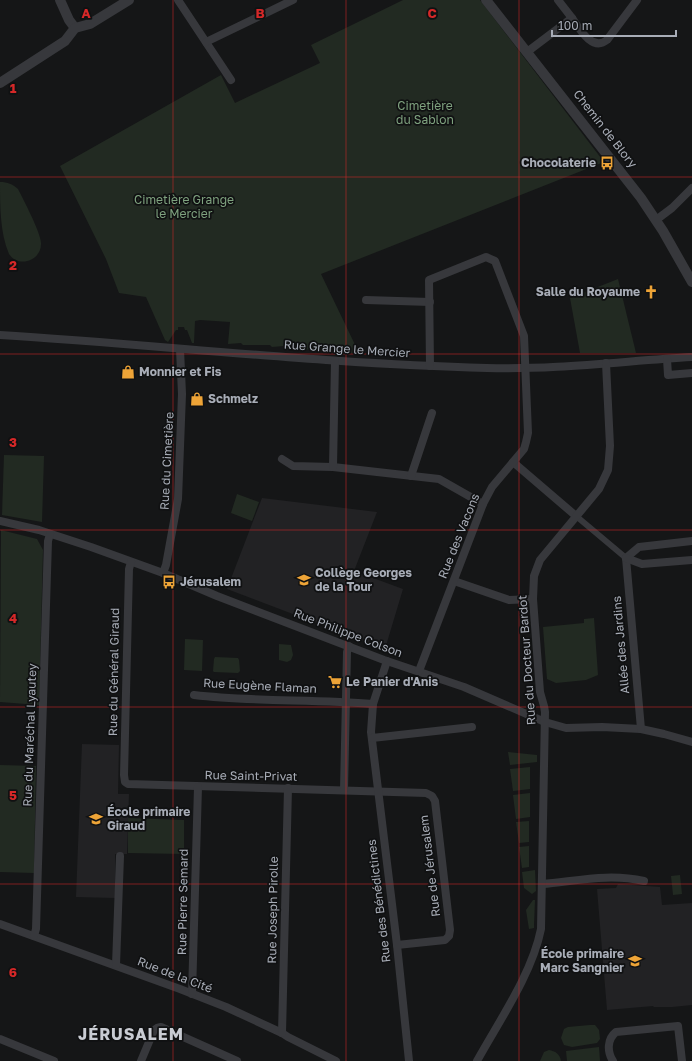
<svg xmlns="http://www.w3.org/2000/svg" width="692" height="1061" font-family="'Golos Text',sans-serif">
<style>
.built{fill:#222224}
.green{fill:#222a22}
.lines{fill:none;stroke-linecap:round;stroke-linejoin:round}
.pedestrian{stroke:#37383c;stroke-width:6}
.minor{stroke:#37383c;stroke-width:8}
.tertiary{stroke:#37383c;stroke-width:10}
.grid{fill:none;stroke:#d62828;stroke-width:1;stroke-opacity:0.55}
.labels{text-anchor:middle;stroke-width:3.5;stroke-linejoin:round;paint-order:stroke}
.park-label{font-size:12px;fill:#7fa27f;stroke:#101112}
.street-label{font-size:12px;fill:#a8adb7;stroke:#101112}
.poi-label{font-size:12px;font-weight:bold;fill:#a8adb7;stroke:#101112;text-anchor:start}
.district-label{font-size:16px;font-weight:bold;letter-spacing:1px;fill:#c9ccd3;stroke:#101112}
.grid-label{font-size:13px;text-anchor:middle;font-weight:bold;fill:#d62828;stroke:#101112;stroke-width:3.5;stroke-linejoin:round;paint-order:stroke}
</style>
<rect width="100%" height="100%" fill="#151617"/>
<g class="built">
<polygon points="262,498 377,512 354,571 403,589 385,649 227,589"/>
<polygon points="82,744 119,745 118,794 129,794 127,854 115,854 115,898 76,897"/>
<polygon points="618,884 660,887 662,905 692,903 692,1005 672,1007 654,1007 653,1006 607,1010 597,889 616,888"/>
</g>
<g class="green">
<polygon points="403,0 480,0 604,162 321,274 359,353 345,353 343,351 330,352 328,350 315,351 313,349 301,350 299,348 287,348 284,346 272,347 270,345 243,345 241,343 228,344 230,322 200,320 195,321 194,343 192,343 187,330 185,330 184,327 178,327 178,330 176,330 168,342 165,340 146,297 119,293 106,259 60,166 221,75 235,103 320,63 311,45"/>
<path d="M0,182C8,182 12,184 18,189C23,199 41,233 41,243C42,260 19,269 9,254C0,233 0,206 0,182Z"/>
<polygon points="618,279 636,353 580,353 570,298"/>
<polygon points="4,455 44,456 42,522 2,515"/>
<polygon points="237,494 259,502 252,521 231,513"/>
<polygon points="1,530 37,539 43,550 39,705 0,702"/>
<polygon points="594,618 598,675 586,680 556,683 547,679 543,627 584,623 584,619"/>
<polygon points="185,639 203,640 202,671 184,670"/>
<polygon points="279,644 291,645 293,655 291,660 287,662 279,660"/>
<polygon points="215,657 238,658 239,660 240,671 238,673 214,672 213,671 214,659"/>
<polygon points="508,752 537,755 537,762 510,765"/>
<polygon points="0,765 36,766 34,873 0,872"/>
<polygon points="530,767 530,789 513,791 510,769"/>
<polygon points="530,793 530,817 516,819 513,795"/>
<polygon points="128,818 184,820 184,854 128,853"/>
<polygon points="529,821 529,842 519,843 516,822"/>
<polygon points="529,846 529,867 522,868 519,847"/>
<polygon points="535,870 536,891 532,894 524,888 522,872"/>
<polygon points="680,875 682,894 673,895 671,876"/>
<polygon points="533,900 535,900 534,925 534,928 529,929 526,910"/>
<polygon points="590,1025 595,1025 599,1030 600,1039 597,1043 572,1047 564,1045 561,1038 564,1029 568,1027"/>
<polygon points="599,1047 600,1061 567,1061 566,1051"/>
<path d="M549,1050C555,1051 560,1054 561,1061H540L544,1052Z"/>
</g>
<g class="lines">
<polyline class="pedestrian" points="576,516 626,558"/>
<g class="minor">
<polyline points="178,0 231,80"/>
<polyline points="558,0 572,18"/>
<polyline points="206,42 293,0"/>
<path d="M527,52L572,18C579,28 592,52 607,40L637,0"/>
<polyline points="656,220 672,208 692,188"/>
<polyline points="366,300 430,302"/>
<path d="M0,335C162,345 324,364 487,368C555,370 624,361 692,357"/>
<polyline points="667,359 668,375 692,373"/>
<polyline points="282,459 293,466 333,467 439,479 483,504"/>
<polyline points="513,462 576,516"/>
<polyline points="333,467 335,361"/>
<polyline points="411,476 432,413"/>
<polyline points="0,521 39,530 91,547 163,573 217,596 384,660 464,687 545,722 566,728 602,727 641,729 664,734 692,742"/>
<polyline points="626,558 641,729"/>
<polyline points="626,558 639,547 692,541"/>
<polyline points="626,558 642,564 692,560"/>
<polyline points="131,562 129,569 124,775 125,782 128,784 426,793 432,796 435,801 450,930 449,936 445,940 397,945"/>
<polyline points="163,573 166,565 178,499 182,394 180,349"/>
<polyline points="454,581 509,600 533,599"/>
<polyline points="387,661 373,704 371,732 397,945 409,1061"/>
<polyline points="419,671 483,504 492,487 524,449 526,442 528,433 524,336 495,261 486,257 429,280 430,366"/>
<path d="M194,695C253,702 313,699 373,704"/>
<polyline points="372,738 472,727"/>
<polyline points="344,790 347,652 349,646"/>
<path d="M542,884C577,881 609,873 644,881"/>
<polyline points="0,924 180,989 226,1007 282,1033 288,1037 336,1061"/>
<polyline points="34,936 36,929 48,541 50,534"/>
<polyline points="116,965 120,856"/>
<polyline points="192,994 198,787"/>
<polyline points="282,1033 288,788"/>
<polyline points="0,1039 54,1061"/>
<polyline points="141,1061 154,1030 157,1028 161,1027 237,1061"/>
<path d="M477,1061C499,1021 532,974 541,929L545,712L544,706L540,692L533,599L534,576L540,560L599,489L608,470L610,446L606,363"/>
<path d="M613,1061C607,1052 607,1039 616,1032L678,1026L682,1061"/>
</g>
<g class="tertiary">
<polyline points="60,0 69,20 75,28"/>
<polyline points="486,0 641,198 663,231 692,282"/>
<polyline points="0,83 65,41 75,28 90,24 129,0"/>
</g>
</g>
<path class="grid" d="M173,0V1061M346,0V1061M519,0V1061M0,177H692M0,354H692M0,530H692M0,707H692M0,884H692"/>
<defs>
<g id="bus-bare" transform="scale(1.08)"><path d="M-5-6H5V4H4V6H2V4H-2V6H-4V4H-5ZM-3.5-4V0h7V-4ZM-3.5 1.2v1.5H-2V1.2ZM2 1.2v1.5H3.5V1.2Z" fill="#eea437" stroke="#101112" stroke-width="2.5" paint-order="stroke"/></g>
<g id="church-bare" transform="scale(1.08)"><path d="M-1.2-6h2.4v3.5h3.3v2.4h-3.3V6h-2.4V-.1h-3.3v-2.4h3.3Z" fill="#eea437" stroke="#101112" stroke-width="2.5" paint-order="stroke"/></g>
<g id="shop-bare" transform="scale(1.08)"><path d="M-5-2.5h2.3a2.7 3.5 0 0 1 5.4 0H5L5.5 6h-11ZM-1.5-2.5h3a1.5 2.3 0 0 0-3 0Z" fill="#eea437" stroke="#101112" stroke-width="2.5" paint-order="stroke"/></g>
<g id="school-bare" transform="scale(1.08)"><path d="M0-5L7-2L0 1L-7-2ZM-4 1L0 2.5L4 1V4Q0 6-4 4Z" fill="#eea437" stroke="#101112" stroke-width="2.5" paint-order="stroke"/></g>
<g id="supermarket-bare" transform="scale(1.08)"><path d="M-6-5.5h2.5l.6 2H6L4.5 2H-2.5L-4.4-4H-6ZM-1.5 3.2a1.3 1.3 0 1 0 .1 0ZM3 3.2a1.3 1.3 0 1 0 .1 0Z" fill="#eea437" stroke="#101112" stroke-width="2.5" paint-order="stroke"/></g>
</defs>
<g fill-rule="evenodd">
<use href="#bus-bare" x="607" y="163"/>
<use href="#church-bare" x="651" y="292"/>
<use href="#shop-bare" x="128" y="372"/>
<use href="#shop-bare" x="197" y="399"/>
<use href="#school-bare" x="304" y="580"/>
<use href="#bus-bare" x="169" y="582"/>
<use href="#supermarket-bare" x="335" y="682"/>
<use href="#school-bare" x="96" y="819"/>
<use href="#school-bare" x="635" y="961"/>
</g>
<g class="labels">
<g class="park-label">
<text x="425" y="110">Cimetière<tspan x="425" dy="14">du Sablon</tspan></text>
<text x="184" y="204">Cimetière Grange<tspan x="184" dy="14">le Mercier</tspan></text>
</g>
<g class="street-label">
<text transform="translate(605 129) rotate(52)" y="4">Chemin de Blory</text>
<text transform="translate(347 349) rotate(4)" y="4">Rue Grange le Mercier</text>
<text transform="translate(167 461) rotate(-87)" y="4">Rue du Cimetière</text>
<text transform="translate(459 536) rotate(-68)" y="4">Rue des Vacons</text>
<text transform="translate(348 633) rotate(21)" y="4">Rue Philippe Colson</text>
<text transform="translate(621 645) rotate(-95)" y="4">Allée des Jardins</text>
<text transform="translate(527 660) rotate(-94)" y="4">Rue du Docteur Bardot</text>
<text transform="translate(114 672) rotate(-89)" y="4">Rue du Général Giraud</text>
<text transform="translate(260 686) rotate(3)" y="4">Rue Eugène Flaman</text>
<text transform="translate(30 735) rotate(-88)" y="4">Rue du Maréchal Lyautey</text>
<text transform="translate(251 776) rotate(1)" y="4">Rue Saint-Privat</text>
<text transform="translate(430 866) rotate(-97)" y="4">Rue de Jérusalem</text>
<text transform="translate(379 901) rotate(-97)" y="4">Rue des Bénédictines</text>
<text transform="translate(183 902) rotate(-89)" y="4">Rue Pierre Semard</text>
<text transform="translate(273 910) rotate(-89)" y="4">Rue Joseph Pirolle</text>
<text transform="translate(175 975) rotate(21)" y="4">Rue de la Cité</text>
</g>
<g class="poi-label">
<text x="596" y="167" text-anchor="end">Chocolaterie</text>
<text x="640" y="296" text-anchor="end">Salle du Royaume</text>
<text x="139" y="376">Monnier et Fis</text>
<text x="208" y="403">Schmelz</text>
<text x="315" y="577">Collège Georges<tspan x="315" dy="14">de la Tour</tspan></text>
<text x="180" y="586">Jérusalem</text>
<text x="346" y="686">Le Panier d'Anis</text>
<text x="107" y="816">École primaire<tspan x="107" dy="14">Giraud</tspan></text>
<text x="624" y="958" text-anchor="end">École primaire<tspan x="624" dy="14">Marc Sangnier</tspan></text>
</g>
<g class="district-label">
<text x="131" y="1040">JÉRUSALEM</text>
</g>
</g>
<g class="grid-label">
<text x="86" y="18">A</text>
<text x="260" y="18">B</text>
<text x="432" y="18">C</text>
<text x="13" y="93">1</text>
<text x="13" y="270">2</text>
<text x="13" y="447">3</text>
<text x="13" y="623">4</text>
<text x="13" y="800">5</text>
<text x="13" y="977">6</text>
</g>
<path d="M552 30v6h124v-6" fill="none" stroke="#a8adb7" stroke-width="2"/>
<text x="558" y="30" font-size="12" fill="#a8adb7" stroke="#101112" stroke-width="3" paint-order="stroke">100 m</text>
</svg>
